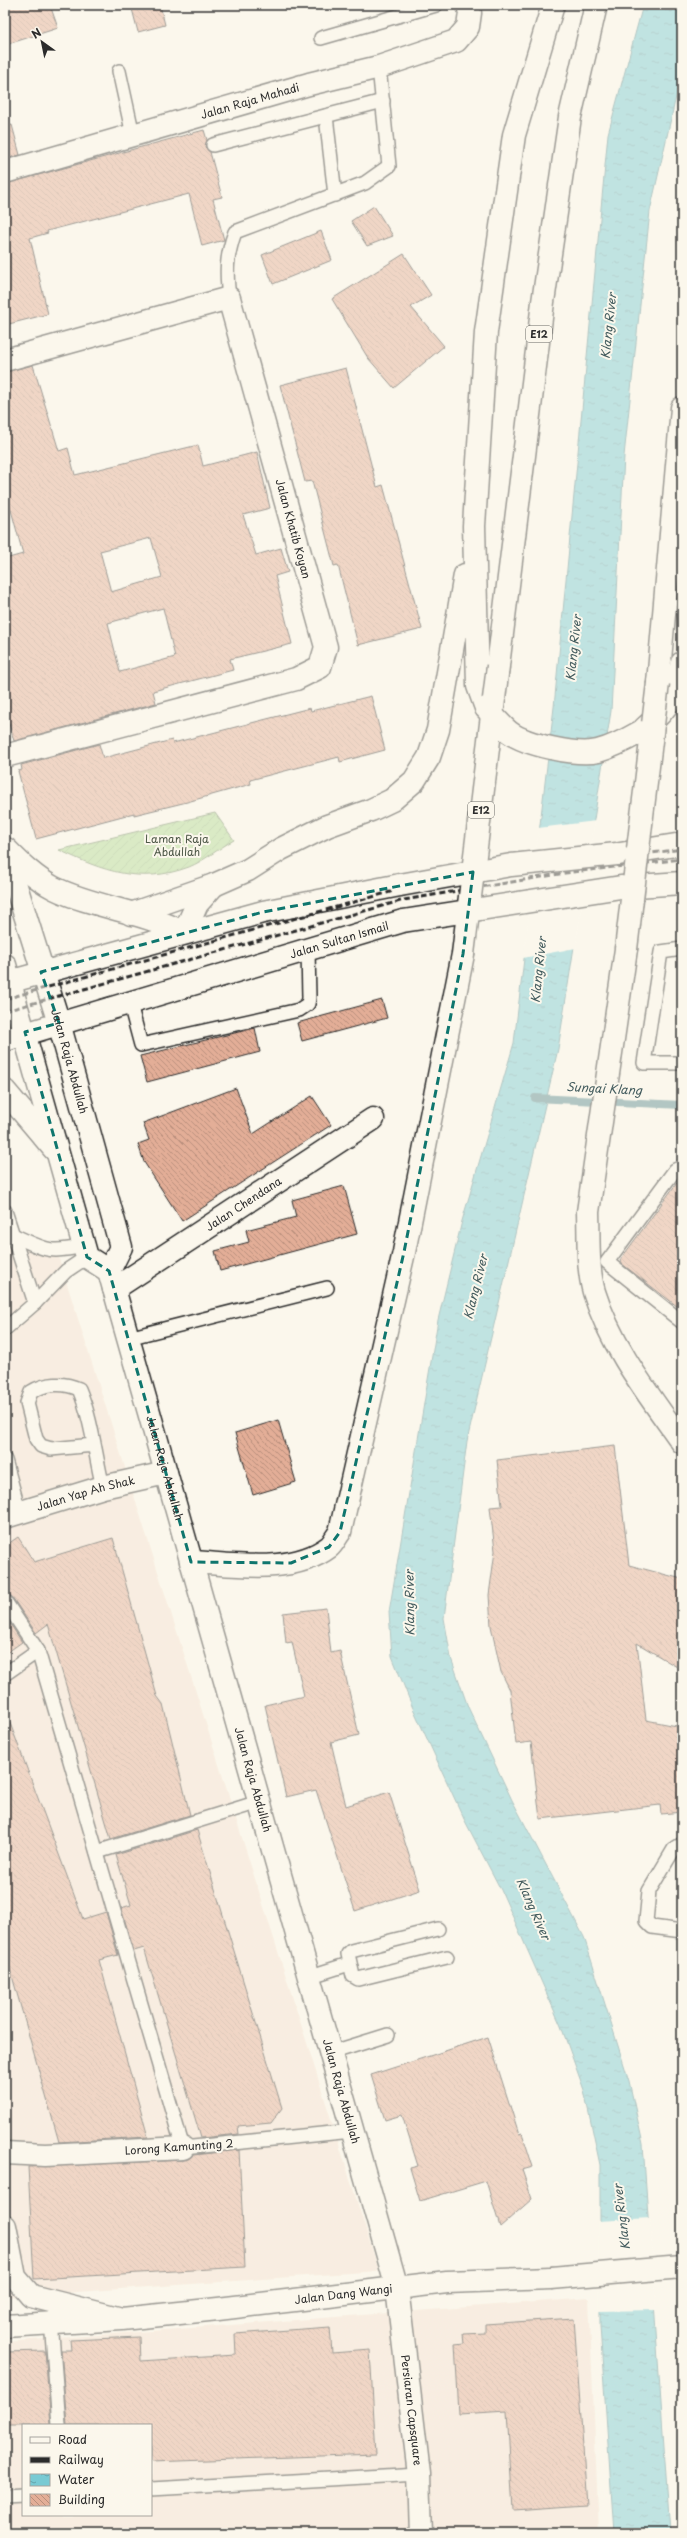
<svg xmlns="http://www.w3.org/2000/svg" width="687" height="2538" font-family="'Playpen Sans',sans-serif">
<style>
.built{fill:#f4e1d2;fill-rule:evenodd}
.garden{fill:url(#garden-furrows);stroke:#6e8260}
.water{fill:url(#water-ripples);stroke:#5a8a90}
.pier{fill:#fbf7ec}
.lines{fill:none;stroke-linecap:round;stroke-linejoin:round}
.stream{stroke:#5a8a90;stroke-width:8}
.building{fill:url(#building-back-hatch);stroke:#2b2b2b;fill-rule:evenodd}
.lane-casing{stroke:#2b2b2b;stroke-width:16}
.street-casing{stroke:#2b2b2b;stroke-width:25}
.secondary-casing{stroke:#2b2b2b;stroke-width:25}
.highway-casing{stroke:#2b2b2b;stroke-width:25}
.lane{stroke:#fbf7ec;stroke-width:13}
.street{stroke:#fbf7ec;stroke-width:22}
.secondary{stroke:#fbf7ec;stroke-width:22}
.highway{stroke:#fbf7ec;stroke-width:22}
.rail{stroke:#2b2b2b;stroke-width:3;stroke-dasharray:6 3;stroke-linecap:butt}
.secondary-bridge-casing{stroke:#2b2b2b;stroke-width:25;stroke-linecap:butt}
.highway-bridge-casing{stroke:#2b2b2b;stroke-width:25;stroke-linecap:butt}
.secondary-bridge{stroke:#fbf7ec;stroke-width:22}
.highway-bridge{stroke:#fbf7ec;stroke-width:22}
.marked{fill:none;stroke:#0f766e;stroke-width:3;stroke-dasharray:8 5;stroke-linejoin:round}
.labels{text-anchor:middle;stroke-width:4;stroke-linejoin:round;paint-order:stroke}
.shield{fill:#fbf7ec;stroke:#696865;stroke-width:1}
.shield-label{font-size:10px;font-weight:bold;fill:#2b2b2b}
.street-label{font-size:11px;fill:#2b2b2b;stroke:#fbf7ec}
.park-label{font-size:11px;fill:#4c5646;stroke:#fbf7ec}
.water-label{font-size:12px;font-style:italic;fill:#425b5d;stroke:#fbf7ec}
</style>
<defs>
<pattern id="garden-furrows" width="10" height="10" patternUnits="userSpaceOnUse"><rect width="10" height="10" fill="#b1d995"/><path d="M-1 1l2-2M0 10L10 0M9 11l2-2" fill="none" stroke="#98ba81"/></pattern>
<pattern id="water-ripples" width="26" height="14" patternUnits="userSpaceOnUse"><rect width="26" height="14" fill="#79cad3"/><path d="M2 4q2-2 4 0t4 0M15 11q2-2 4 0t4 0" fill="none" stroke="#63a4ab"/></pattern>
<pattern id="building-back-hatch" width="6" height="6" patternUnits="userSpaceOnUse"><rect width="6" height="6" fill="#e3ae97"/><path d="M-1 5l2 2M0 0l6 6M5-1l2 2" fill="none" stroke="#b88e7b"/></pattern>
</defs>
<rect width="100%" height="100%" fill="#fbf7ec"/>
<filter id="ink" filterUnits="userSpaceOnUse"><feTurbulence type="fractalNoise" baseFrequency=".025" numOctaves="2"/><feDisplacementMap in="SourceGraphic" scale="8" xChannelSelector="R" yChannelSelector="G"/><feConvolveMatrix kernelMatrix="1 2 1 2 8 2 1 2 1" color-interpolation-filters="sRGB"/></filter>
<g filter="url(#ink)">
<g class="built">
<polygon points="5,1221 56,1249 379,2271 5,2297"/>
<path d="M589,2298L599,2533H5V2342ZM23,2425H151V2515H23Z"/>
</g>
<path class="garden" d="M215,813L234,840C219,848 204,861 189,867C140,885 103,871 59,850Z"/>
<polygon class="water" points="643,5 682,5 682,70 650,211 624,456 611,711 558,1049 467,1441 444,1618 451,1658 468,1707 512,1800 584,1937 629,2081 643,2144 670,2533 614,2533 600,2326 600,2165 584,2090 561,2026 501,1890 464,1819 412,1706 392,1656 389,1612 438,1320 462,1221 514,1043 554,707 608,134"/>
<g class="pier">
<polygon points="596,821 576,948 523,958 538,828"/>
<polygon points="651,2218 657,2310 598,2311 598,2221"/>
</g>
<g class="lines">
<polyline class="stream" points="535,1098 682,1105"/>
</g>
<g class="building">
<polygon points="5,5 50,5 58,28 5,45"/>
<polygon points="131,5 160,5 165,25 138,32"/>
<polygon points="12,125 20,155 5,159 5,126"/>
<polygon points="204,130 207,140 205,147 210,152 222,197 213,199 224,240 202,246 189,194 47,231 48,233 30,238 48,314 5,325 5,184"/>
<polygon points="374,206 393,236 367,246 351,221"/>
<polygon points="321,231 332,260 273,284 262,255"/>
<polygon points="404,254 431,295 411,307 444,346 394,388 368,358 332,299"/>
<path d="M33,365L59,451L68,448L75,475L198,445L203,466L257,452L270,508L243,515L256,555L281,548L288,572L275,576L292,644L230,659L233,670L153,691L156,703L14,741L5,710V559L23,554L5,488V372ZM151,538L162,577L111,592L100,551ZM163,608L175,657L120,672L108,623Z"/>
<polygon points="346,368 377,487 383,485 422,629 358,645 338,565 334,566 312,481 305,482 280,385"/>
<polygon points="371,696 385,750 340,762 339,757 250,780 251,784 187,802 134,815 134,813 36,839 18,771 22,770 21,765 99,744 103,758 172,740 173,743 310,708 311,711"/>
<polygon points="382,1000 387,1018 302,1041 297,1023"/>
<polygon points="255,1028 260,1052 147,1082 140,1056"/>
<polygon points="236,1088 253,1134 312,1096 331,1125 182,1221 144,1162 138,1144 149,1140 143,1123"/>
<polygon points="682,1176 682,1310 622,1264 620,1260"/>
<polygon points="344,1186 357,1234 220,1271 215,1251 249,1242 246,1230 296,1217 292,1200"/>
<polygon points="278,1420 296,1482 253,1495 235,1433"/>
<polygon points="615,1446 629,1565 682,1579 682,1670 637,1643 646,1720 682,1727 682,1812 661,1814 660,1805 540,1819 531,1742 516,1744 510,1690 501,1672 491,1626 489,1595 495,1551 490,1507 502,1506 497,1460"/>
<polygon points="18,1537 34,1562 113,1538 157,1696 163,1704 190,1815 111,1839 48,1624 36,1633 12,1597 5,1593 5,1546"/>
<polygon points="326,1608 331,1653 340,1651 359,1735 331,1742 346,1806 389,1792 420,1890 355,1911 316,1790 286,1797 265,1705 304,1696 292,1642 286,1643 283,1613"/>
<polygon points="5,1616 22,1642 5,1654"/>
<polygon points="5,1715 7,1715 83,1919 106,1912 118,1955 99,1960 148,2137 59,2142 5,1951"/>
<polygon points="197,1830 282,2108 271,2123 238,2126 239,2134 201,2138 144,1948 134,1951 121,1908 131,1905 116,1855"/>
<polygon points="488,2037 519,2134 522,2133 533,2167 522,2170 532,2199 500,2227 486,2181 420,2201 410,2168 418,2166 402,2115 385,2120 371,2075"/>
<polygon points="239,2150 245,2267 34,2279 28,2167 184,2160 193,2155"/>
<polygon points="574,2318 587,2505 513,2510 507,2411 459,2414 455,2344 464,2343 463,2334 485,2333 485,2324"/>
<polygon points="330,2327 332,2353 370,2350 376,2454 151,2462 151,2425 67,2425 61,2350 71,2350 70,2340 139,2337 140,2361 236,2355 235,2334"/>
<polygon points="45,2351 51,2425 5,2425 5,2352"/>
</g>
<g class="lines">
<g class="lane-casing">
<g id="lane">
<polyline points="321,38 436,5"/>
<polyline points="119,71 133,135"/>
<polyline points="326,116 335,195"/>
<polyline points="213,145 383,101"/>
<path d="M229,298C226,272 226,257 235,232L365,183L389,166L379,67"/>
<polyline points="682,949 661,952 644,1063 682,1063"/>
<polyline points="130,1004 141,1045 299,1010 308,1004 309,998 308,950"/>
<polyline points="682,1167 675,1170 607,1262 682,1322"/>
<polyline points="5,1211 35,1303 5,1329"/>
<path d="M13,1235C46,1250 48,1254 85,1246"/>
<polyline points="35,1303 66,1271 87,1257"/>
<polyline points="128,1338 327,1288"/>
<path d="M94,1445L51,1449L41,1446L36,1439L27,1403L31,1392C45,1383 64,1382 79,1389C92,1420 95,1455 103,1487"/>
<polyline points="5,1460 19,1511"/>
<polyline points="5,1601 38,1651 183,2148 352,2131"/>
<polyline points="5,1674 38,1651"/>
<polyline points="682,1844 674,1849 649,1891 646,1921 652,1927 682,1931"/>
<polyline points="97,1852 259,1802"/>
<polyline points="438,1929 351,1951 348,1954 353,1976 358,1979 447,1957"/>
<polyline points="308,1977 349,1964"/>
<polyline points="330,2053 388,2035"/>
<polyline points="51,2321 59,2425"/>
<polyline points="151,2489 419,2474"/>
<polyline points="5,2496 23,2495"/>
</g>
</g>
<g class="street-casing">
<g id="street">
<path id="s1" d="M5,172L309,84L379,67L456,41L468,27L470,13L468,5"/>
<path id="s2" d="M5,360L229,298L326,647L320,667L296,679L5,756"/>
<path id="s3" d="M114,1289L373,1119"/>
<path id="s4" d="M5,1517L103,1487L166,1473"/>
<polyline points="5,2153 45,2155 183,2148"/>
<polyline points="5,2226 15,2277 31,2296 118,2318"/>
<path id="s5" d="M397,2288L419,2474L421,2533"/>
</g>
</g>
<g class="secondary-casing">
<g id="secondary">
<path d="M6,849C21,864 35,878 54,888C95,908 143,911 184,933"/>
<path id="s6" d="M5,851L59,1023L121,1247L109,1271"/>
<polyline points="620,854 682,844"/>
<polyline points="621,887 682,883"/>
<path id="s7" d="M5,965L87,1257L109,1271L397,2288"/>
<polyline points="5,983 263,912 400,885"/>
<path id="s8" d="M5,1040L403,921"/>
<polyline points="5,1091 54,1149"/>
<path id="s9" d="M5,2326L122,2319L218,2309L447,2282L551,2278"/>
</g>
</g>
<g class="highway-casing">
<g id="highway">
<polyline points="498,666 543,302 570,117 596,5"/>
<polyline points="658,683 682,408"/>
<polyline points="486,708 478,686 474,526 486,332 514,135 553,5"/>
<path d="M645,728C671,706 675,695 682,663"/>
<polyline points="131,914 214,885 248,870 281,849 327,826 371,810 392,800 414,781 429,757 438,730 465,575"/>
<polyline points="184,933 197,904 214,885"/>
<path d="M626,949L588,1212C589,1238 587,1267 594,1292C611,1347 649,1395 682,1442"/>
<path d="M191,1562C234,1564 292,1575 329,1547C333,1544 336,1537 340,1532L404,1252L463,954"/>
</g>
</g>
<use href="#lane" class="lane"/>
<use href="#street" class="street"/>
<use href="#secondary" class="secondary"/>
<use href="#highway" class="highway"/>
<g class="rail">
<polyline points="5,999 401,889 562,865 682,849"/>
<polyline points="5,1011 404,900 565,873 682,859"/>
</g>
<g class="secondary-bridge-casing">
<g id="secondary-bridge">
<polyline points="400,885 511,865 617,854"/>
<polyline points="403,921 621,887"/>
<polyline points="551,2278 682,2267"/>
</g>
</g>
<g class="highway-bridge-casing">
<g id="highway-bridge">
<path d="M486,708C493,716 501,725 509,732C526,745 578,756 598,751C613,747 626,740 640,732"/>
<polyline points="626,949 658,683"/>
<polyline points="463,954 498,666"/>
</g>
</g>
<use href="#secondary-bridge" class="secondary-bridge"/>
<use href="#highway-bridge" class="highway-bridge"/>
</g>
</g>
<path d="M0 0H687V2538H0ZM473,872L463,954L404,1252L340,1532L329,1547L291,1563L191,1562L109,1271L87,1257L25,1032L59,1023L41,972L263,912Z" fill="#fbf7ec" fill-opacity=".55" fill-rule="evenodd"/>
<path class="marked" d="M473,872L463,954L404,1252L340,1532L329,1547L291,1563L191,1562L109,1271L87,1257L25,1032L59,1023L41,972L263,912Z"/>
<g class="labels">
<g class="shield">
<rect x="526" y="326" width="26" height="16" rx="3"/>
<rect x="468" y="802" width="26" height="16" rx="3"/>
</g>
<g class="shield-label">
<text x="539" y="338">E12</text>
<text x="481" y="814">E12</text>
</g>
<g class="street-label">
<text dy="4" stroke="none"><textPath href="#s1" startOffset="255">Jalan Raja Mahadi</textPath></text>
<text dy="4" stroke="none"><textPath href="#s2" startOffset="472">Jalan Khatib Koyan</textPath></text>
<text dy="4" stroke="none"><textPath href="#s8" startOffset="349">Jalan Sultan Ismail</textPath></text>
<text dy="4" stroke="none"><textPath href="#s6" startOffset="220">Jalan Raja Abdullah</textPath></text>
<text dy="4" stroke="none"><textPath href="#s3" startOffset="155">Jalan Chendana</textPath></text>
<text dy="4" stroke="none"><textPath href="#s7" startOffset="534">Jalan Raja Abdullah</textPath></text>
<text dy="4" stroke="none"><textPath href="#s4" startOffset="84">Jalan Yap Ah Shak</textPath></text>
<text dy="4" stroke="none"><textPath href="#s7" startOffset="858">Jalan Raja Abdullah</textPath></text>
<text dy="4" stroke="none"><textPath href="#s7" startOffset="1182">Jalan Raja Abdullah</textPath></text>
<text transform="translate(179 2147) rotate(-4)" y="4">Lorong Kamunting 2</text>
<text dy="4" stroke="none"><textPath href="#s9" startOffset="340">Jalan Dang Wangi</textPath></text>
<text dy="4" stroke="none"><textPath href="#s5" startOffset="123">Persiaran Capsquare</textPath></text>
</g>
<g class="park-label">
<text x="177" y="843">Laman Raja<tspan x="177" dy="13">Abdullah</tspan></text>
</g>
<g class="water-label">
<text transform="translate(609 326) rotate(-84)" y="4">Klang River</text>
<text transform="translate(574 648) rotate(-84)" y="4">Klang River</text>
<text transform="translate(539 970) rotate(-84)" y="4">Klang River</text>
<text transform="translate(604 1089) rotate(3)" y="4">Sungai Klang</text>
<text transform="translate(476 1287) rotate(-76)" y="4">Klang River</text>
<text transform="translate(410 1603) rotate(-91)" y="4">Klang River</text>
<text transform="translate(533 1909) rotate(66)" y="4">Klang River</text>
<text transform="translate(622 2217) rotate(-97)" y="4">Klang River</text>
</g>
</g>
<rect width="687" height="2538" fill="none" stroke="#fbf7ec" stroke-width="20"/>
<rect x="10" y="10" width="667" height="2518" fill="none" stroke="#2b2b2b" stroke-width="1.5" filter="url(#ink)"/>
<rect x="22" y="2424" width="130" height="92" fill="#fbf7ec" stroke="#a8a59f"/>
<rect x="30" y="2437" width="20" height="6" fill="#fbf7ec" stroke="#a8a59f"/>
<text x="58" y="2444" font-size="12" fill="#2b2b2b">Road</text>
<rect x="30" y="2457" width="20" height="6" fill="#2b2b2b" stroke="#a8a59f"/>
<text x="58" y="2464" font-size="12" fill="#2b2b2b">Railway</text>
<rect x="30" y="2474" width="20" height="12" fill="url(#water-ripples)" stroke="#a8a59f"/>
<text x="58" y="2484" font-size="12" fill="#2b2b2b">Water</text>
<rect x="30" y="2494" width="20" height="12" fill="url(#building-back-hatch)" stroke="#a8a59f"/>
<text x="58" y="2504" font-size="12" fill="#2b2b2b">Building</text>
<g transform="translate(42 42) rotate(327)" stroke="#fbf7ec" stroke-width="3" paint-order="stroke">
<path d="M0-3L7 15L0 10L-7 15Z" fill="#2b2b2b"/>
<text y="-6" font-size="11" font-weight="bold" text-anchor="middle" fill="#2b2b2b">N</text>
</g>
</svg>
